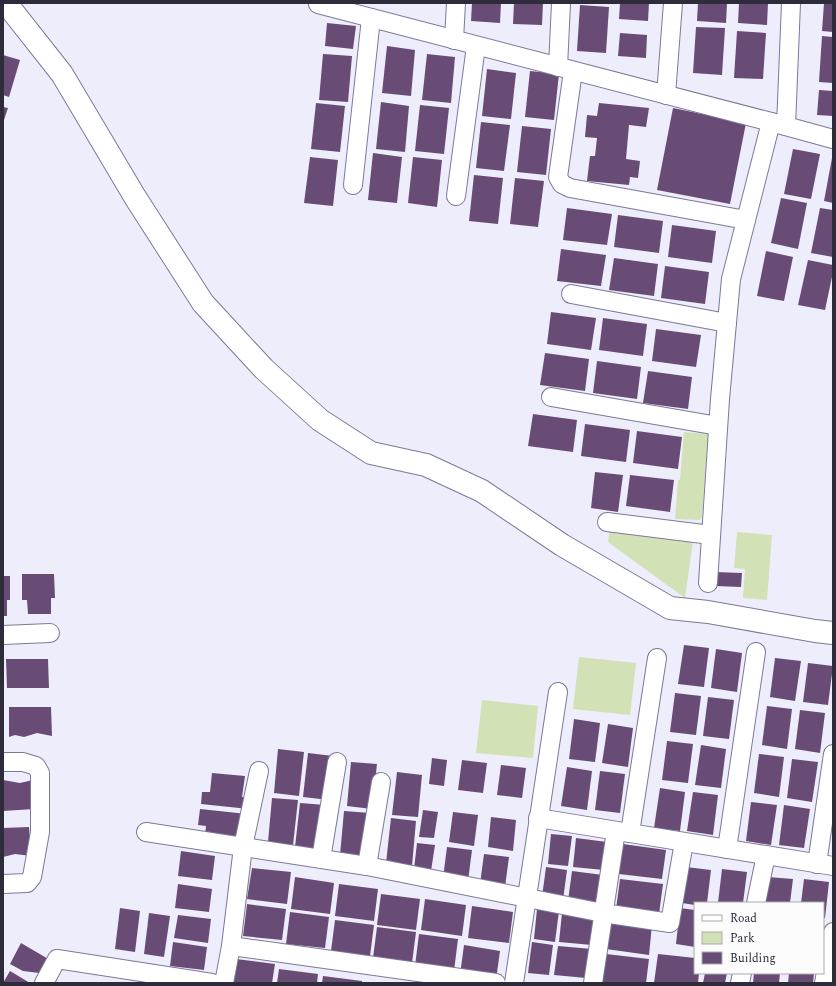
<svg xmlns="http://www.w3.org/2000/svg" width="836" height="986" font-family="Spectral,serif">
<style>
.green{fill:#d3e1b6}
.building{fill:#694c75}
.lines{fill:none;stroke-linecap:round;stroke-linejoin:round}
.minor-casing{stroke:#7d7899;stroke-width:20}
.tertiary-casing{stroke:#7d7899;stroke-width:24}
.minor{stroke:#fff;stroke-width:18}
.tertiary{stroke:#fff;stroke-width:22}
</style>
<rect width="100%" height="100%" fill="#eeedfb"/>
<g class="green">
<polygon points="684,432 708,434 702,516 701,519 699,520 675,519 678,480 680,480"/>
<polygon points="610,529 693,541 685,598 608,542"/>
<polygon points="737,532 772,535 767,600 743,598 745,569 734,568"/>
<polygon points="579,657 636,663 630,715 573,709"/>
<polygon points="482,700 538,706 533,758 476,753"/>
</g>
<g class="building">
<polygon points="472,3 501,3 500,23 471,21"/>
<polygon points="514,3 543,3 542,25 513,24"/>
<polygon points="620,3 649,3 648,21 619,19"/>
<polygon points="698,3 727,3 726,23 697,21"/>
<polygon points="739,3 768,3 767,25 738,23"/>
<polygon points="824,3 833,3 833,32 822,31"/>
<polygon points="580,5 609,7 606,53 577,51"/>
<polygon points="327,23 356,26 353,49 325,46"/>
<polygon points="696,27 725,28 722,75 693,73"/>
<polygon points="737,31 766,33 763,79 734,78"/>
<polygon points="620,33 647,35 646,58 618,56"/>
<polygon points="822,36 833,37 833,83 819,82"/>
<polygon points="387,46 415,50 411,96 382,93"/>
<polygon points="323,54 352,56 348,102 319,100"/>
<polygon points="427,54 455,57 451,103 422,100"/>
<polygon points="3,55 20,60 9,97 3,95"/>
<polygon points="487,69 516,73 511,119 482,116"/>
<polygon points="530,71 559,74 554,120 525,117"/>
<polygon points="819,90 833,91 833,116 817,115"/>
<polygon points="381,102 409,106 405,152 376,149"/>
<polygon points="316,103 345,106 340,152 311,149"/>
<polygon points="599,103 649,108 646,127 629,125 626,159 640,161 638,178 630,177 629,185 587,181 590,156 595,156 597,138 585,137 587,115 597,116"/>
<polygon points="420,105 449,108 444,154 415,151"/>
<polygon points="3,107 8,108 3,123"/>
<polygon points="673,108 746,123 730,204 657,190"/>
<polygon points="481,122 510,125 504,171 476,168"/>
<polygon points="522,126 551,129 546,175 517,172"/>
<polygon points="793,149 820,154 811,199 784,194"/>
<polygon points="373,153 402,157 397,203 368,200"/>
<polygon points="310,157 338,160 333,206 304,203"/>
<polygon points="413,157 442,160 437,207 408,203"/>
<polygon points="832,158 833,158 833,203 824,201"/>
<polygon points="474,175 503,178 498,224 469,221"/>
<polygon points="515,178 544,181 538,227 510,224"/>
<polygon points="781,198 807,203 798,249 771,243"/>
<polygon points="567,208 612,214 607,245 563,240"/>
<polygon points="820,208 833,210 833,257 811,253"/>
<polygon points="618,215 663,221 659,253 614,247"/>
<polygon points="672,225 716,231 712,263 668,257"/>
<polygon points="561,249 606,255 601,286 557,281"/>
<polygon points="766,251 793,257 784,301 757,296"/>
<polygon points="614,258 658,264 654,296 609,290"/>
<polygon points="808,260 833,265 833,272 825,310 798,305"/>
<polygon points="665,266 709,272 705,304 661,298"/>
<polygon points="551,312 596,318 591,350 547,344"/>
<polygon points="603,318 647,324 643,356 599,350"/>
<polygon points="656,329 701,335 696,367 652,361"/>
<polygon points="545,353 589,359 585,391 540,385"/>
<polygon points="597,361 641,367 637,399 593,393"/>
<polygon points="648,371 692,377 688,409 643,403"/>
<polygon points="533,414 577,420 573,452 528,446"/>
<polygon points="585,424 630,430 626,462 581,456"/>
<polygon points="637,431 682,437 678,469 633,463"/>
<polygon points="595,472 623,475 618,512 591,508"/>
<polygon points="630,475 674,480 670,512 626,506"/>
<polygon points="715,572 742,573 741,587 715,586"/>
<polygon points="22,574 54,574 55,598 51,598 51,614 28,614 27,600 22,600"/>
<polygon points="3,576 10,576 10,600 7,600 7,616 3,616"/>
<polygon points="684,645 709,648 704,687 678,684"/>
<polygon points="716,649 742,653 737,692 711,688"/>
<polygon points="775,658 801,661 795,701 770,697"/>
<polygon points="6,659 48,659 49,688 7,688"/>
<polygon points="808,663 833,666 828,705 803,702"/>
<polygon points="675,693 701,696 696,735 670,732"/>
<polygon points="708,697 734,700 729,739 703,736"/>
<polygon points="767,706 792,709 787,749 762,745"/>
<polygon points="9,707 51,707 52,736 37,733 24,737 15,735 9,737"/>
<polygon points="800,710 825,713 820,753 795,749"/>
<polygon points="574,719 600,723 595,762 569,759"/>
<polygon points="608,724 633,728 628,767 602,763"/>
<polygon points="667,741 693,744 688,783 662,780"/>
<polygon points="701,745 726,749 721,788 695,785"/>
<polygon points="278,749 304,752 299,796 274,793"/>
<polygon points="308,753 333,756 329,800 303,797"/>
<polygon points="759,754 784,757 779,797 754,793"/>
<polygon points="432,758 447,760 444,786 429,784"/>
<polygon points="792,759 818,762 812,802 787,798"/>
<polygon points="462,760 487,763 483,793 458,790"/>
<polygon points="351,762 377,764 372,809 347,806"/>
<polygon points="501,765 526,768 522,798 497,795"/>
<polygon points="567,767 592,771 587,810 561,806"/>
<polygon points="600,771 625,774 620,813 595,810"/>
<polygon points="397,772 422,775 418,817 392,815"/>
<polygon points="212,773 245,776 242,797 250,798 249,809 201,804 202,792 210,792"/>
<polygon points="3,780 20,783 33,780 34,809 3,811"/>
<polygon points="660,788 685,792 680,831 654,828"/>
<polygon points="693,792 718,795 713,835 687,831"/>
<polygon points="272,798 298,800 293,845 268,842"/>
<polygon points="751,802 777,805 771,845 746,841"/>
<polygon points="300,803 325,805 320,850 295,847"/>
<polygon points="784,805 810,809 804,848 779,845"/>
<polygon points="200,809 247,814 240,836 235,835 235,839 205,836 206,826 198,825"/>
<polygon points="423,810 438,812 434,838 419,837"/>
<polygon points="344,811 370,813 365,858 340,855"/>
<polygon points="453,812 478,815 474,846 449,842"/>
<polygon points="491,817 516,820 513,851 488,847"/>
<polygon points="391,818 416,821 412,866 386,863"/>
<polygon points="29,827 31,856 15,854 3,857 3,828"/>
<polygon points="551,834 572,836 568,866 548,864"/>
<polygon points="576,838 607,842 604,870 573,867"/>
<polygon points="417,843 435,845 431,871 414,869"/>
<polygon points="623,844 666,850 662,879 619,874"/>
<polygon points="447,847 472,850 468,881 443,878"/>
<polygon points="181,851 215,856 212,880 178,876"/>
<polygon points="484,854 509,857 505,887 480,884"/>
<polygon points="546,867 567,870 563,900 542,897"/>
<polygon points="686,867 711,870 707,903 695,903 695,905 682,903"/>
<polygon points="252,868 291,872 287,904 247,899"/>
<polygon points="722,869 747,872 743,903 718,903"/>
<polygon points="572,871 603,875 597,903 568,901"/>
<polygon points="295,877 334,883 330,914 291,909"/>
<polygon points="768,877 793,879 790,903 765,903"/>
<polygon points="620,879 663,884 659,914 616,909"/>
<polygon points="804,879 829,882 825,918 823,918 823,903 801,903"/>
<polygon points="178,884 212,889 209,912 175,908"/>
<polygon points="339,884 378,889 374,921 335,916"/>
<polygon points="381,894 420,899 416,930 377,925"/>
<polygon points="425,899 466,905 462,936 421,930"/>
<polygon points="247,904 286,909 282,940 243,936"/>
<polygon points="472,906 513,912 509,943 468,938"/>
<polygon points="120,908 140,911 135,952 115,949"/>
<polygon points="680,908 695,910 695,947 676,944"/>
<polygon points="537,909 559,911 555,942 534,939"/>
<polygon points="290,912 329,917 325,948 286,944"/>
<polygon points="149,913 170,916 164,957 144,954"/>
<polygon points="562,913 596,917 592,945 559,942"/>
<polygon points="178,915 211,919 208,943 174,938"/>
<polygon points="609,919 652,925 649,955 606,949"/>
<polygon points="335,920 374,925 370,956 331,951"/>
<polygon points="377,927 416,932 412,963 373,958"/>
<polygon points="419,934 458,939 454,971 415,966"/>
<polygon points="173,942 207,947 204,970 170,966"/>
<polygon points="532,942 553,945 549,975 528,973"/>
<polygon points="21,943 50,960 43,971 41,970 39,973 23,971 10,964"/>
<polygon points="464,945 500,951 496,980 460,975"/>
<polygon points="558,946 592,949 586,978 554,975"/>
<polygon points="606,954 649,959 646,983 602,983"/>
<polygon points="658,954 695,958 695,973 699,973 698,983 654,983"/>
<polygon points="236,959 275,964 272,983 233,983"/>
<polygon points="279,969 318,974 317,983 277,983"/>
<polygon points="10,971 30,983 3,983"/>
<polygon points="705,973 727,973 725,983 703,983"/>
<polygon points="754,973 780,973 779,983 753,983"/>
<polygon points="789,973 814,973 813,983 788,983"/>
<polygon points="323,976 362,981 362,983 322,983"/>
</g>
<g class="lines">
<g class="minor-casing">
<g id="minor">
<polyline points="318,4 771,122"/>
<polyline points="454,40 456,3"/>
<polyline points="558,67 561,3"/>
<polyline points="573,71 558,177 562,184 570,188 746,220"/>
<polyline points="666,95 673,3"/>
<polyline points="786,126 791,3"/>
<polyline points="353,185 371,18"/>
<polyline points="456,196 476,46"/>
<polyline points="571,294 727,323"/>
<polyline points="551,397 718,426"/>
<polyline points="607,522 711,535"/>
<polyline points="708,583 720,399 731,279 771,122 833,139"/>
<polyline points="3,635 50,633"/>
<polyline points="3,762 23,762 36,766 40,773 40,832 32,877 27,883 3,884"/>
<polyline points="538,818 833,866"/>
<polyline points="146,832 367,866 603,913 670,923 684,842"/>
<polyline points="630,833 657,658"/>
<polyline points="727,849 756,652"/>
<polyline points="321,859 337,762"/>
<polyline points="817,864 833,754"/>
<polyline points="367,866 381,782"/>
<polyline points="756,903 766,855"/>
<polyline points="231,946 496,983"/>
<polyline points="44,983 57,959 212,983"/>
<polyline points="224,983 231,946 243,847 259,771"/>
<polyline points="514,983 558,692"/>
<polyline points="593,983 616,831"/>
<polyline points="740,983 742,973"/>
<polyline points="824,983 833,932"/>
</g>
</g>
<g class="tertiary-casing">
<polyline id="tertiary" points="6,3 62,74 135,197 203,303 264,369 320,420 371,453 426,465 482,491 562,545 670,608 708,612 815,631 833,633"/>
</g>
<use href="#minor" class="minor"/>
<use href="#tertiary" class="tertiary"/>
</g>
<rect width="836" height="986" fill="none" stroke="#2e2c3a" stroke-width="8"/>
<rect x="694" y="902" width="130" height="72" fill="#fcfcfc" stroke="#aaa9ae"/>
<rect x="702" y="915" width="20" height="6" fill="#ffffff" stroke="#aaa9ae"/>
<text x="730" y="922" font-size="12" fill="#2e2c3a">Road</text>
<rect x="702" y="932" width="20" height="12" fill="#d3e1b6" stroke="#aaa9ae"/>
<text x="730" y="942" font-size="12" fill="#2e2c3a">Park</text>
<rect x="702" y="952" width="20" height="12" fill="#694c75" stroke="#aaa9ae"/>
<text x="730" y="962" font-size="12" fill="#2e2c3a">Building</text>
</svg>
